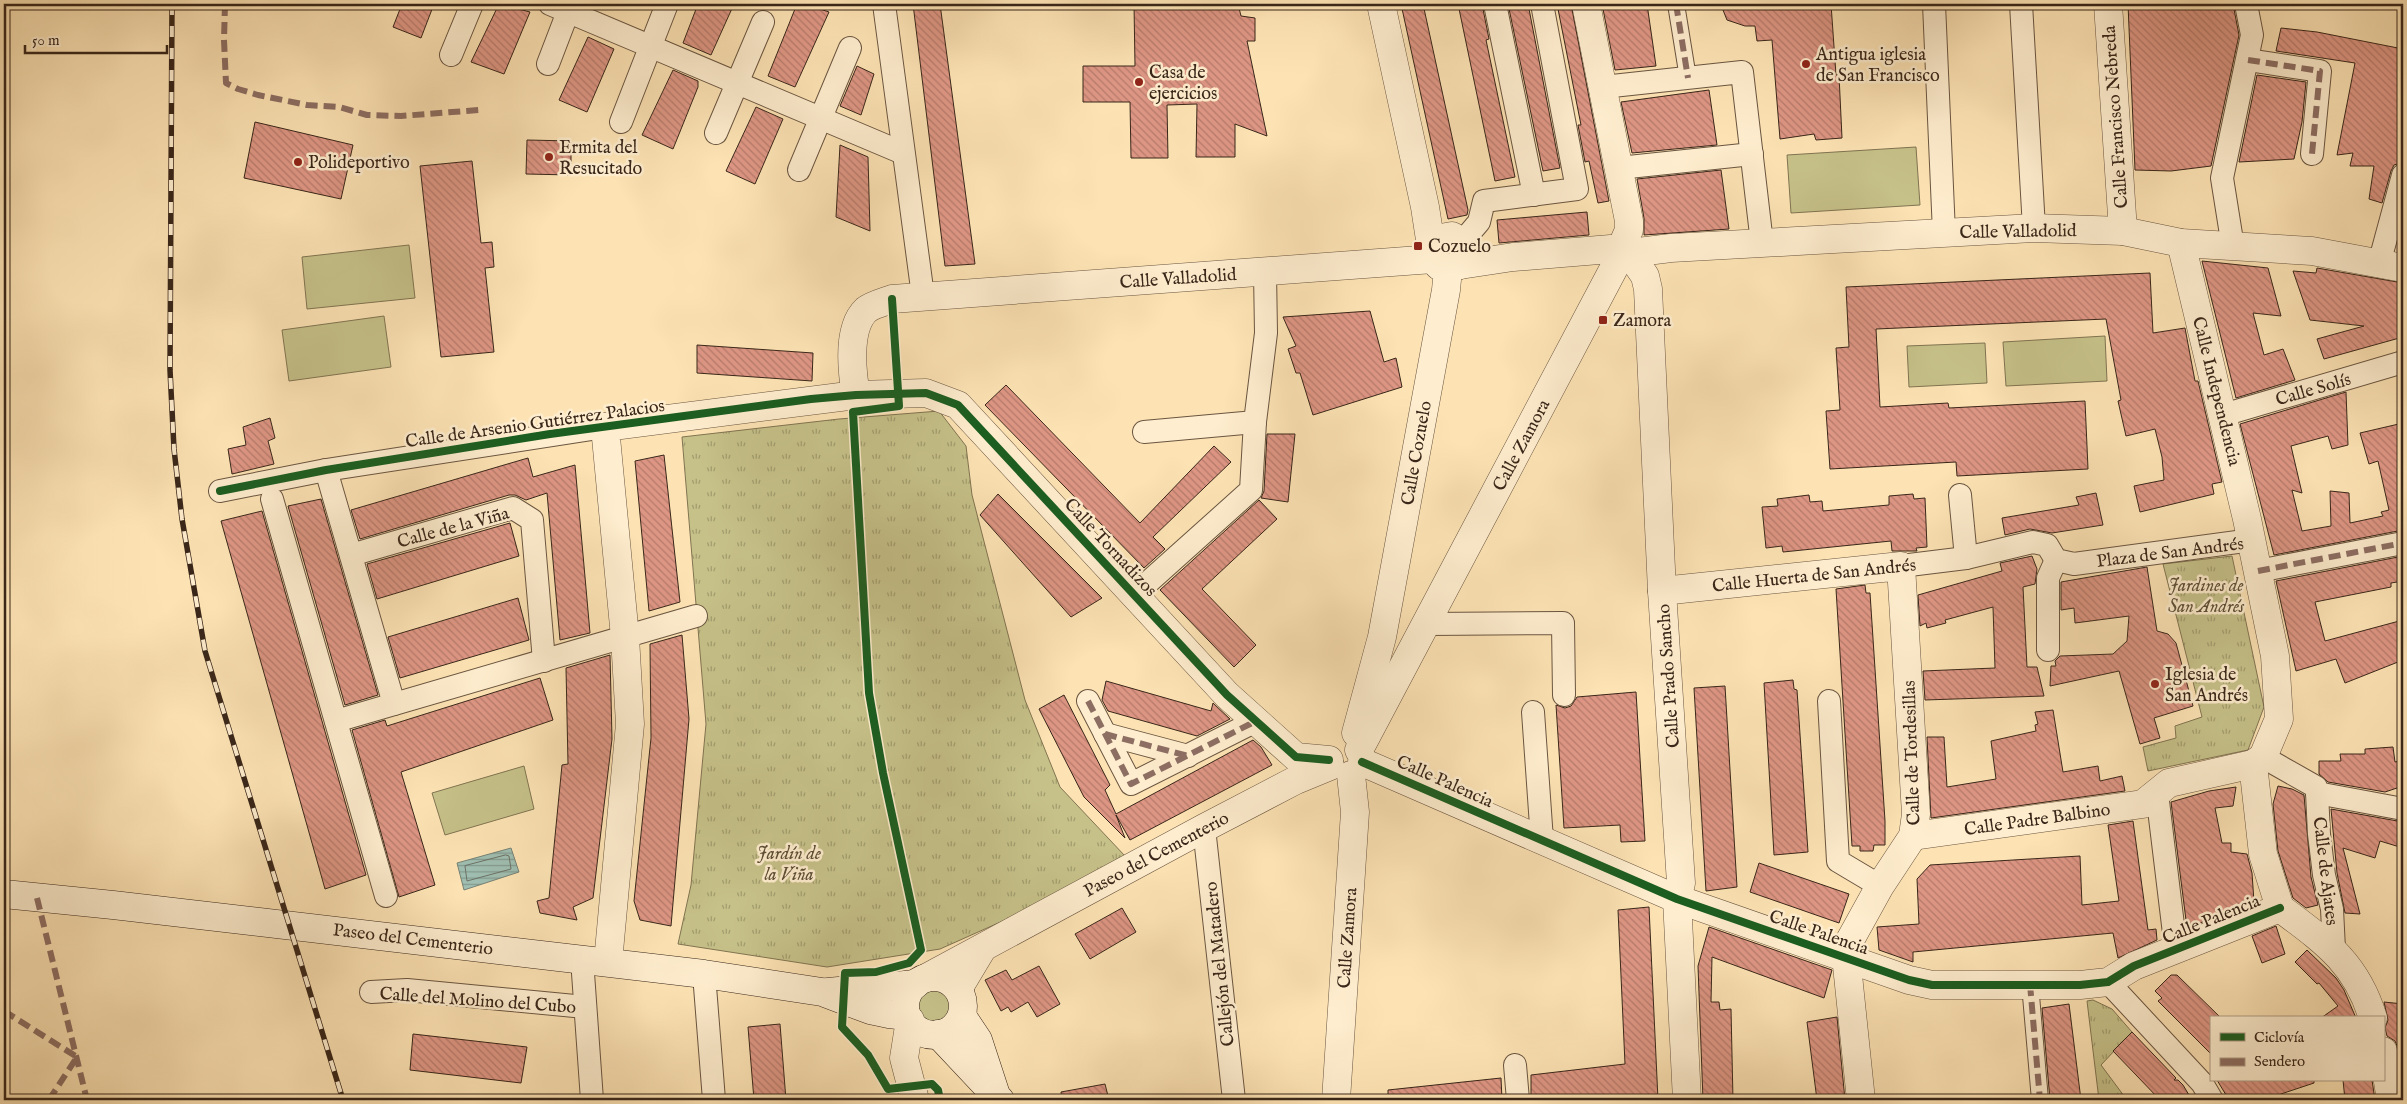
<svg xmlns="http://www.w3.org/2000/svg" width="2407" height="1104" font-family="'IM FELL English',serif">
<style>
.grass{fill:url(#grass-tufts);stroke:#807451}
.garden{fill:#c6c189;stroke:#807451}
.water{fill:url(#water-rules);stroke:#768174}
.lines{fill:none;stroke-linecap:round;stroke-linejoin:round}
.shore{stroke:#6c7265;stroke-width:1}
.building{fill:url(#building-back-hatch);stroke:#392619}
.pedestrian-casing{stroke:#6a5540;stroke-width:18}
.minor-casing{stroke:#6a5540;stroke-width:24}
.tertiary-casing{stroke:#6a5540;stroke-width:29}
.secondary-casing{stroke:#392619;stroke-width:29}
.pedestrian{stroke:#feedce;stroke-width:16}
.minor{stroke:#feedce;stroke-width:22}
.tertiary{stroke:#feedce;stroke-width:28}
.secondary{stroke:#feedce;stroke-width:28}
.rail-casing{stroke:#392619;stroke-width:5.5}
.rail{stroke:#feedce;stroke-width:4;stroke-dasharray:11;stroke-linecap:butt}
.quiet{stroke:#8d6e63;stroke-width:6;stroke-dasharray:12 6;stroke-linecap:butt}
.cycleway-casing{stroke:#feedce;stroke-width:11}
.cycleway{stroke:#1b5e20;stroke-width:8}
.poi-dot{fill:#8f2418;stroke:#feedce;stroke-width:2}
.labels{text-anchor:middle;stroke-width:5;stroke-linejoin:round;paint-order:stroke}
.poi-label{font-size:18px;fill:#392619;stroke:#feedce;text-anchor:start}
.street-label{font-size:18px;fill:#392619;stroke:#feedce}
.park-label{font-size:18px;font-style:italic;fill:#5c4d35;stroke:#feedce}
</style>
<defs>
<pattern id="grass-tufts" width="24" height="20" patternUnits="userSpaceOnUse" patternTransform="scale(1.25)"><rect width="24" height="20" fill="#c6c189"/><path d="M3 7l-1-3M5 7V3M7 7l1-3M15 17l-1-3M17 17v-4M19 17l1-3" fill="none" stroke="#a29d6f"/></pattern>
<pattern id="water-rules" width="6" height="5" patternUnits="userSpaceOnUse" patternTransform="scale(1.25)"><rect width="6" height="5" fill="#9fbeb1"/><path d="M0 2.5h6" fill="none" stroke="#839a8f"/></pattern>
<pattern id="building-back-hatch" width="6" height="6" patternUnits="userSpaceOnUse" patternTransform="scale(1.25)"><rect width="6" height="6" fill="#de9684"/><path d="M-1 5l2 2M0 0l6 6M5-1l2 2" fill="none" stroke="#b57a6b"/></pattern>
</defs>
<rect width="100%" height="100%" fill="#fde3b4"/>
<filter id="stains"><feTurbulence type="fractalNoise" baseFrequency=".004" numOctaves="4"/><feColorMatrix values="0 0 0 0 .2 0 0 0 0 .09 0 0 0 0 .02 0 0 0 .5 -.17"/></filter>
<radialGradient id="worn" r=".72"><stop offset=".6" stop-color="#630" stop-opacity="0"/><stop offset="1" stop-color="#630" stop-opacity=".3"/></radialGradient>
<g class="grass">
<polygon points="939,411 966,446 972,495 1025,700 1060,787 1125,856 1032,908 940,949 827,967 678,944 691,885 706,724 682,437 839,419"/>
<polygon points="2232,556 2264,707 2248,750 2148,771 2143,747 2176,738 2175,726 2202,717 2163,564"/>
<polygon points="2093,1000 2112,1009 2132,1032 2101,1065 2127,1100 2099,1100 2087,1001"/>
</g>
<g class="garden">
<polygon points="1916,147 1920,205 1791,213 1787,155"/>
<polygon points="409,245 415,298 307,309 302,257"/>
<polygon points="384,316 391,367 289,381 282,330"/>
<polygon points="2105,336 2107,381 2006,386 2003,342"/>
<polygon points="1985,343 1987,383 1909,387 1907,346"/>
<polygon points="524,766 534,809 445,835 432,793"/>
<circle cx="934" cy="1006" r="16"/>
</g>
<polygon class="water" points="511,848 519,872 464,890 457,863"/>
<g class="lines">
<polygon class="shore" points="506,855 509,856 511,869 467,881 465,866"/>
</g>
<g class="building">
<polygon points="402,4 434,4 421,38 393,27"/>
<polygon points="499,4 530,12 504,74 471,62"/>
<polygon points="698,4 734,4 711,55 683,43"/>
<polygon points="797,4 805,4 829,12 795,87 768,76"/>
<polygon points="913,4 940,4 975,264 945,266"/>
<polygon points="1134,4 1238,4 1241,16 1255,18 1255,41 1247,41 1267,136 1235,124 1235,157 1196,157 1197,104 1167,105 1168,158 1131,158 1130,102 1083,102 1083,66 1135,66"/>
<polygon points="1401,4 1423,4 1468,210 1467,215 1448,219"/>
<polygon points="1458,4 1482,4 1489,39 1486,40 1515,177 1495,181"/>
<polygon points="1508,4 1528,4 1560,168 1543,171"/>
<polygon points="1557,4 1571,4 1609,201 1598,203 1589,161 1585,162 1578,125 1581,125"/>
<polygon points="1602,4 1647,4 1656,66 1615,70"/>
<polygon points="1726,4 1831,4 1836,75 1839,75 1842,138 1816,140 1814,134 1780,139 1772,40 1757,41 1755,26 1745,26 1727,20 1723,10 1726,8"/>
<polygon points="2128,4 2233,4 2239,35 2211,166 2171,171 2135,170"/>
<polygon points="2281,28 2317,32 2403,49 2403,134 2401,148 2403,148 2403,162 2394,165 2391,171 2382,203 2369,199 2374,166 2350,166 2353,153 2337,155 2355,63 2276,51"/>
<polygon points="588,37 614,49 587,112 559,100"/>
<polygon points="857,66 874,74 861,115 840,106"/>
<polygon points="673,70 698,81 698,87 673,149 642,135"/>
<polygon points="2257,75 2306,82 2302,122 2294,159 2239,162"/>
<polygon points="1709,90 1717,145 1632,153 1621,102"/>
<polygon points="756,107 783,119 755,184 726,171"/>
<polygon points="255,122 353,145 341,199 244,178"/>
<polygon points="527,140 571,141 571,175 526,174"/>
<polygon points="840,145 868,157 870,231 836,217"/>
<polygon points="472,161 481,243 492,242 494,267 485,268 494,352 441,357 420,166"/>
<polygon points="1721,170 1729,229 1644,235 1644,218 1637,179"/>
<polygon points="1587,212 1589,235 1499,243 1497,220"/>
<polygon points="2202,261 2268,268 2281,316 2253,313 2264,355 2283,349 2295,380 2236,398"/>
<polygon points="2317,268 2403,283 2403,337 2324,359 2317,339 2364,326 2310,320 2293,271 2316,273"/>
<polygon points="2150,273 2153,333 2185,328 2195,381 2198,381 2222,482 2212,484 2214,494 2140,512 2134,486 2164,480 2162,457 2155,429 2126,436 2118,401 2121,400 2106,319 1876,329 1880,407 1948,403 1949,408 2085,401 2088,469 1957,476 1956,462 1830,469 1826,411 1840,410 1836,348 1849,347 1846,287"/>
<polygon points="1370,311 1384,362 1396,358 1402,387 1313,415 1300,373 1296,373 1288,349 1296,346 1283,317"/>
<polygon points="697,345 813,353 812,381 697,373"/>
<polygon points="1006,385 1140,523 1214,446 1231,462 1153,537 1165,549 1144,568 985,405"/>
<polygon points="2346,392 2348,445 2332,449 2328,436 2291,446 2302,493 2292,490 2302,531 2331,526 2330,491 2349,493 2350,523 2383,516 2381,512 2389,510 2378,461 2369,464 2360,433 2403,423 2403,530 2274,555 2240,424"/>
<polygon points="270,418 275,438 268,441 274,464 232,474 228,449 246,445 243,427"/>
<polygon points="1267,434 1295,434 1288,502 1261,498 1264,491"/>
<polygon points="664,455 680,602 649,611 635,461"/>
<polygon points="528,458 533,477 575,465 590,633 560,640 547,493 526,500 515,495 509,495 360,539 351,510"/>
<polygon points="2096,493 2103,525 2052,533 2030,529 2005,535 2002,518 2079,505 2076,497"/>
<polygon points="998,494 1102,598 1071,617 980,515"/>
<polygon points="1913,494 1914,499 1925,498 1927,547 1916,548 1917,551 1892,551 1891,541 1783,552 1782,546 1766,548 1762,507 1778,506 1777,499 1809,495 1810,502 1822,501 1823,511 1889,505 1889,496"/>
<polygon points="321,499 378,695 345,705 288,506"/>
<polygon points="1259,500 1277,519 1202,589 1256,645 1234,667 1160,590"/>
<polygon points="262,511 366,875 325,889 221,521"/>
<polygon points="510,523 519,556 377,599 367,564"/>
<polygon points="2032,556 2037,569 2035,584 2023,587 2027,667 2037,667 2044,696 1925,700 1923,671 1995,668 1993,607 1945,620 1946,623 1927,628 1926,623 1920,626 1918,595 2002,571 2000,563"/>
<polygon points="2403,556 2403,581 2391,583 2391,587 2315,602 2325,641 2403,620 2403,660 2345,683 2336,659 2296,671 2276,581"/>
<polygon points="2147,567 2157,631 2168,634 2176,643 2193,706 2154,718 2160,738 2140,744 2119,671 2050,686 2051,666 2056,666 2055,661 2060,656 2113,654 2127,641 2129,616 2075,623 2074,608 2061,610 2061,582"/>
<polygon points="1865,585 1866,593 1870,593 1885,821 1885,845 1874,845 1873,851 1860,851 1860,846 1852,846 1836,589"/>
<polygon points="518,598 529,640 400,678 388,637"/>
<polygon points="682,635 689,719 671,926 640,920 634,901 651,738 650,644"/>
<polygon points="610,655 612,739 593,898 573,907 577,920 540,913 537,901 549,898 562,765 568,764 566,668"/>
<polygon points="540,678 553,720 401,772 435,885 399,897 352,730 385,720 387,726"/>
<polygon points="1793,680 1794,689 1797,690 1808,852 1774,855 1764,683"/>
<polygon points="1106,681 1211,711 1213,703 1230,719 1197,736 1108,711 1102,700"/>
<polygon points="1725,686 1737,887 1706,891 1694,688"/>
<polygon points="1636,692 1645,841 1621,842 1620,825 1564,828 1556,705 1565,708 1571,706 1577,697"/>
<polygon points="1064,695 1110,785 1105,790 1116,814 1253,740 1261,747 1272,765 1130,840 1116,815 1125,838 1084,797 1039,709"/>
<polygon points="2053,710 2063,772 2098,766 2100,781 2122,776 2125,791 1931,818 1927,737 1944,737 1947,787 1996,779 1991,741 2036,731 2035,725 2038,724 2035,712"/>
<polygon points="2393,747 2395,762 2403,760 2403,786 2385,792 2328,782 2319,774 2319,761 2341,761 2340,754 2365,754 2365,749"/>
<polygon points="2278,786 2292,789 2304,795 2311,877 2318,905 2306,908 2293,898 2278,851 2273,804"/>
<polygon points="2236,787 2233,806 2215,808 2222,843 2231,843 2231,852 2247,854 2252,873 2254,902 2187,928 2171,802 2209,791"/>
<polygon points="2331,809 2403,822 2403,848 2380,841 2375,858 2343,848 2360,914 2345,913 2337,873"/>
<polygon points="2133,821 2148,930 2156,929 2157,940 2118,958 2113,933 1913,952 1913,962 1879,950 1877,927 1919,924 1917,879 1930,865 2080,856 2082,905 2119,901 2108,825"/>
<polygon points="1759,863 1849,894 1839,923 1750,892"/>
<polygon points="1649,907 1658,1100 1531,1100 1531,1075 1625,1064 1618,910"/>
<polygon points="1122,908 1136,932 1090,959 1075,934"/>
<polygon points="2276,926 2285,954 2262,963 2252,936"/>
<polygon points="1709,927 1832,970 1824,998 1712,957 1711,1002 1719,1002 1720,1010 1731,1009 1733,1100 1703,1100 1698,966"/>
<polygon points="2307,950 2336,978 2344,990 2356,1018 2321,1018 2338,1006 2319,983 2317,984 2295,962"/>
<polygon points="1039,966 1060,1004 1037,1017 1028,1002 1011,1012 1008,1007 1001,1011 985,980 1006,970 1012,980"/>
<polygon points="2171,975 2177,975 2221,1018 2211,1018 2211,1054 2158,1001 2162,998 2155,991"/>
<polygon points="2384,1002 2403,1004 2403,1077 2398,1048 2395,1041 2387,1036 2385,1028 2388,1020"/>
<polygon points="2069,1004 2081,1100 2050,1100 2042,1008"/>
<polygon points="1837,1017 1845,1100 1817,1100 1807,1022"/>
<polygon points="780,1024 786,1100 754,1100 748,1027"/>
<polygon points="2132,1032 2176,1078 2174,1080 2178,1080 2183,1085 2192,1100 2160,1100 2113,1051"/>
<polygon points="413,1034 527,1047 521,1083 410,1070"/>
<polygon points="1501,1078 1502,1100 1388,1100 1388,1090"/>
<polygon points="2217,1080 2314,1080 2314,1083 2263,1100 2229,1100"/>
<polygon points="2343,1080 2372,1080 2375,1100 2345,1100"/>
<polygon points="1105,1084 1109,1100 1062,1100 1061,1092"/>
</g>
<g class="lines">
<g class="pedestrian-casing">
<g id="pedestrian">
<polyline points="1676,4 1688,78"/>
<polyline points="2030,984 2040,1100"/>
</g>
</g>
<g class="minor-casing">
<g id="minor">
<polyline points="550,4 903,153"/>
<polyline points="884,4 923,296"/>
<polyline points="1495,4 1534,195"/>
<polyline points="1934,4 1944,233"/>
<polyline points="2021,4 2034,228"/>
<polyline points="451,55 472,4"/>
<polyline points="2248,60 2320,71 2312,154"/>
<polyline points="548,64 571,4"/>
<polyline points="1603,87 1742,72 1762,243"/>
<polyline points="621,122 667,4"/>
<polyline points="716,133 763,22"/>
<polyline points="1619,168 1752,154"/>
<polyline points="799,170 850,48"/>
<polyline points="1462,242 1479,222 1484,201 1577,189 1542,4"/>
<polyline points="2233,247 2222,178 2252,35 2246,4"/>
<polyline points="2379,264 2403,175"/>
<polyline points="2223,415 2403,362"/>
<polyline points="1144,432 1255,422"/>
<polyline points="326,470 394,704"/>
<polyline points="220,491 326,470 605,427"/>
<polyline points="1960,495 1966,558"/>
<polyline points="272,499 386,896"/>
<polyline points="351,555 513,508 532,520 544,661"/>
<polyline points="1901,566 1966,558 2033,542 2047,545 2056,560 2074,564 2252,540"/>
<polyline points="2258,571 2403,543"/>
<polyline points="1135,594 1251,490 1255,422 1266,333 1265,272"/>
<polyline points="1427,624 1563,623 1564,695"/>
<polyline points="2048,650 2048,578 2056,560"/>
<polyline points="1088,701 1131,784 1256,721"/>
<polyline points="1829,701 1838,861 1880,886"/>
<polyline points="1533,712 1542,840"/>
<polyline points="336,721 696,616"/>
<polyline points="1105,734 1188,756"/>
<polyline points="2263,757 2316,787 2317,793 2403,809"/>
<polyline points="2157,793 2176,950"/>
<polyline points="2317,793 2319,834 2324,875 2332,909 2334,949"/>
<polyline points="1204,828 1234,1100"/>
<polyline points="582,959 592,1100"/>
<polyline points="704,974 714,1100"/>
<polyline points="2108,982 2202,1083 2212,1100"/>
<polyline points="371,992 407,990 585,1007"/>
<polyline points="1515,1065 1518,1100"/>
</g>
</g>
<g class="tertiary-casing">
<g id="tertiary">
<polyline points="1381,4 1425,207 1433,259 1439,266 1448,269 1460,265 1464,257 1462,242 1452,236 1441,238 1433,248"/>
<polyline points="1586,4 1629,221 1629,230 1622,246"/>
<polyline points="2108,4 2123,231"/>
<polyline points="1630,253 1671,248 2034,228 2123,231 2181,243 2312,251 2403,268"/>
<polyline points="1631,256 1645,276 1648,289 1662,591 1681,883 1677,899 1687,1100"/>
<polyline points="1460,265 1513,257 1611,249"/>
<path d="M856,395C852,372 847,328 866,310C872,305 884,302 892,299L1433,259"/>
<polyline points="1662,591 1901,566 1916,814 1913,836 1880,886 1849,942 1846,956 1861,1100"/>
<polyline points="1356,733 1382,637 1446,290 1448,269"/>
<polyline points="1359,750 1615,266"/>
<polyline points="1362,762 1677,899 1909,980 1932,985 2080,985 2108,982 2134,966 2280,908"/>
<polyline points="2253,764 2263,854 2280,908"/>
<polyline points="1913,836 2143,804 2169,783 2253,764 2263,757 2279,719 2275,656 2247,519 2181,243"/>
<path d="M2280,908C2324,941 2356,962 2373,1018"/>
<polyline points="608,962 630,724 625,637 605,427 856,395 926,393 958,405 1227,695 1296,757 1329,760"/>
<polyline points="926,978 1204,828 1296,780 1330,766"/>
<polyline points="958,989 982,949"/>
<polyline points="910,1020 904,1058 915,1100"/>
<polyline points="2383,1051 2391,1100"/>
<polyline points="1336,1100 1355,812 1351,775"/>
</g>
</g>
<g class="secondary-casing">
<g id="secondary">
<polyline points="4,894 113,905 704,974 822,992 870,1010 889,1014 907,1016"/>
<circle cx="934" cy="1006" r="29"/>
<polyline points="828,992 916,984"/>
<polyline points="962,1016 978,1040 995,1092"/>
<polyline points="938,1034 1000,1100"/>
</g>
</g>
<use href="#pedestrian" class="pedestrian"/>
<use href="#minor" class="minor"/>
<use href="#tertiary" class="tertiary"/>
<use href="#secondary" class="secondary"/>
<g class="rail-casing">
<polyline id="rail" points="172,4 170,370 174,449 182,519 205,651 343,1100"/>
</g>
<use href="#rail" class="rail"/>
<g class="quiet">
<polyline points="225,4 224,40 226,83 238,89 258,95 307,105 339,107 367,115 401,116 479,110"/>
<polyline points="1676,4 1688,78"/>
<polyline points="2248,60 2320,71 2312,154"/>
<polyline points="2258,571 2403,543"/>
<polyline points="1088,701 1131,784 1256,721"/>
<polyline points="1105,734 1188,756"/>
<polyline points="37,898 87,1100"/>
<polyline points="2030,984 2040,1100"/>
<polyline points="4,1011 77,1057"/>
<polyline points="49,1100 77,1057"/>
</g>
<g class="cycleway-casing">
<g id="cycleway">
<polyline points="892,299 899,406 853,412 869,693 883,773 921,950 909,963 876,972 845,973 842,1027 868,1055 888,1089 932,1084 938,1090 940,1100"/>
<polyline points="220,491 326,470 550,434 811,399 856,395 926,393 958,405 1227,695 1296,757 1329,760"/>
<polyline points="1362,762 1677,899 1909,980 1932,985 2080,985 2108,982 2134,966 2280,908"/>
</g>
</g>
<use href="#cycleway" class="cycleway"/>
</g>
<g class="poi-dot">
<circle cx="1806" cy="64" r="5"/>
<circle cx="1139" cy="82" r="5"/>
<circle cx="549" cy="157" r="5"/>
<circle cx="298" cy="162" r="5"/>
<rect x="1413" y="241" width="10" height="10" rx="2.5"/>
<rect x="1598" y="315" width="10" height="10" rx="2.5"/>
<circle cx="2155" cy="684" r="5"/>
</g>
<g class="labels">
<g class="poi-label">
<text x="1816" y="60">Antigua iglesia<tspan x="1816" dy="21">de San Francisco</tspan></text>
<text x="1149" y="78">Casa de<tspan x="1149" dy="21">ejercicios</tspan></text>
<text x="559" y="153">Ermita del<tspan x="559" dy="21">Resucitado</tspan></text>
<text x="308" y="168">Polideportivo</text>
<text x="1428" y="252">Cozuelo</text>
<text x="1613" y="326">Zamora</text>
<text x="2165" y="680">Iglesia de<tspan x="2165" dy="21">San Andrés</tspan></text>
</g>
<g class="street-label">
<text transform="translate(2115 117) rotate(-94)" y="6">Calle Francisco Nebreda</text>
<text transform="translate(2018 231) rotate(-1)" y="6">Calle Valladolid</text>
<text transform="translate(1178 278) rotate(-4)" y="6">Calle Valladolid</text>
<text transform="translate(2313 389) rotate(-16)" y="6">Calle Solís</text>
<text transform="translate(2217 391) rotate(76)" y="6">Calle Independencia</text>
<text transform="translate(535 423) rotate(-8)" y="6">Calle de Arsenio Gutiérrez Palacios</text>
<text transform="translate(1521 445) rotate(-62)" y="6">Calle Zamora</text>
<text transform="translate(1416 453) rotate(-80)" y="6">Calle Cozuelo</text>
<text transform="translate(453 527) rotate(-15)" y="6">Calle de la Viña</text>
<text transform="translate(1111 547) rotate(47)" y="6">Calle Tornadizos</text>
<text transform="translate(2170 552) rotate(-7)" y="6">Plaza de San Andrés</text>
<text transform="translate(1814 575) rotate(-6)" y="6">Calle Huerta de San Andrés</text>
<text transform="translate(1668 676) rotate(-94)" y="6">Calle Prado Sancho</text>
<text transform="translate(1911 753) rotate(-92)" y="6">Calle de Tordesillas</text>
<text transform="translate(1445 781) rotate(24)" y="6">Calle Palencia</text>
<text transform="translate(2037 819) rotate(-8)" y="6">Calle Padre Balbino</text>
<text transform="translate(1156 854) rotate(-28)" y="6">Paseo del Cementerio</text>
<text transform="translate(2326 871) rotate(83)" y="6">Calle de Ajates</text>
<text transform="translate(2211 919) rotate(-22)" y="6">Calle Palencia</text>
<text transform="translate(1819 932) rotate(19)" y="6">Calle Palencia</text>
<text transform="translate(1347 938) rotate(-86)" y="6">Calle Zamora</text>
<text transform="translate(413 939) rotate(7)" y="6">Paseo del Cementerio</text>
<text transform="translate(1219 964) rotate(-96)" y="6">Callejón del Matadero</text>
<text transform="translate(478 1000) rotate(4)" y="6">Calle del Molino del Cubo</text>
</g>
<g class="park-label">
<text x="2206" y="591">Jardines de<tspan x="2206" dy="21">San Andrés</tspan></text>
<text x="789" y="859">Jardín de<tspan x="789" dy="21">la Viña</tspan></text>
</g>
</g>
<rect width="2407" height="1104" fill="none" stroke="#fde3b4" stroke-width="20"/>
<rect x="5" y="5" width="2397" height="1094" fill="none" stroke="#392619" stroke-width="2.5"/>
<rect x="10" y="10" width="2387" height="1084" fill="none" stroke="#392619"/>
<rect x="2210" y="1016" width="175" height="65" fill="#feedce" stroke="#af9d86"/>
<rect x="2220" y="1033" width="25" height="8" fill="#1b5e20" stroke="#af9d86"/>
<text x="2254" y="1042" font-size="15" fill="#392619">Ciclovía</text>
<rect x="2220" y="1058" width="25" height="8" fill="#8d6e63" stroke="#af9d86"/>
<text x="2254" y="1066" font-size="15" fill="#392619">Sendero</text>
<path d="M25 45v8h142v-8" fill="none" stroke="#392619" stroke-width="2.5"/>
<text x="32" y="45" font-size="15" fill="#392619" stroke="#feedce" stroke-width="4" paint-order="stroke">50 m</text>
<rect width="100%" height="100%" filter="url(#stains)"/>
<rect width="100%" height="100%" fill="url(#worn)"/>
</svg>
